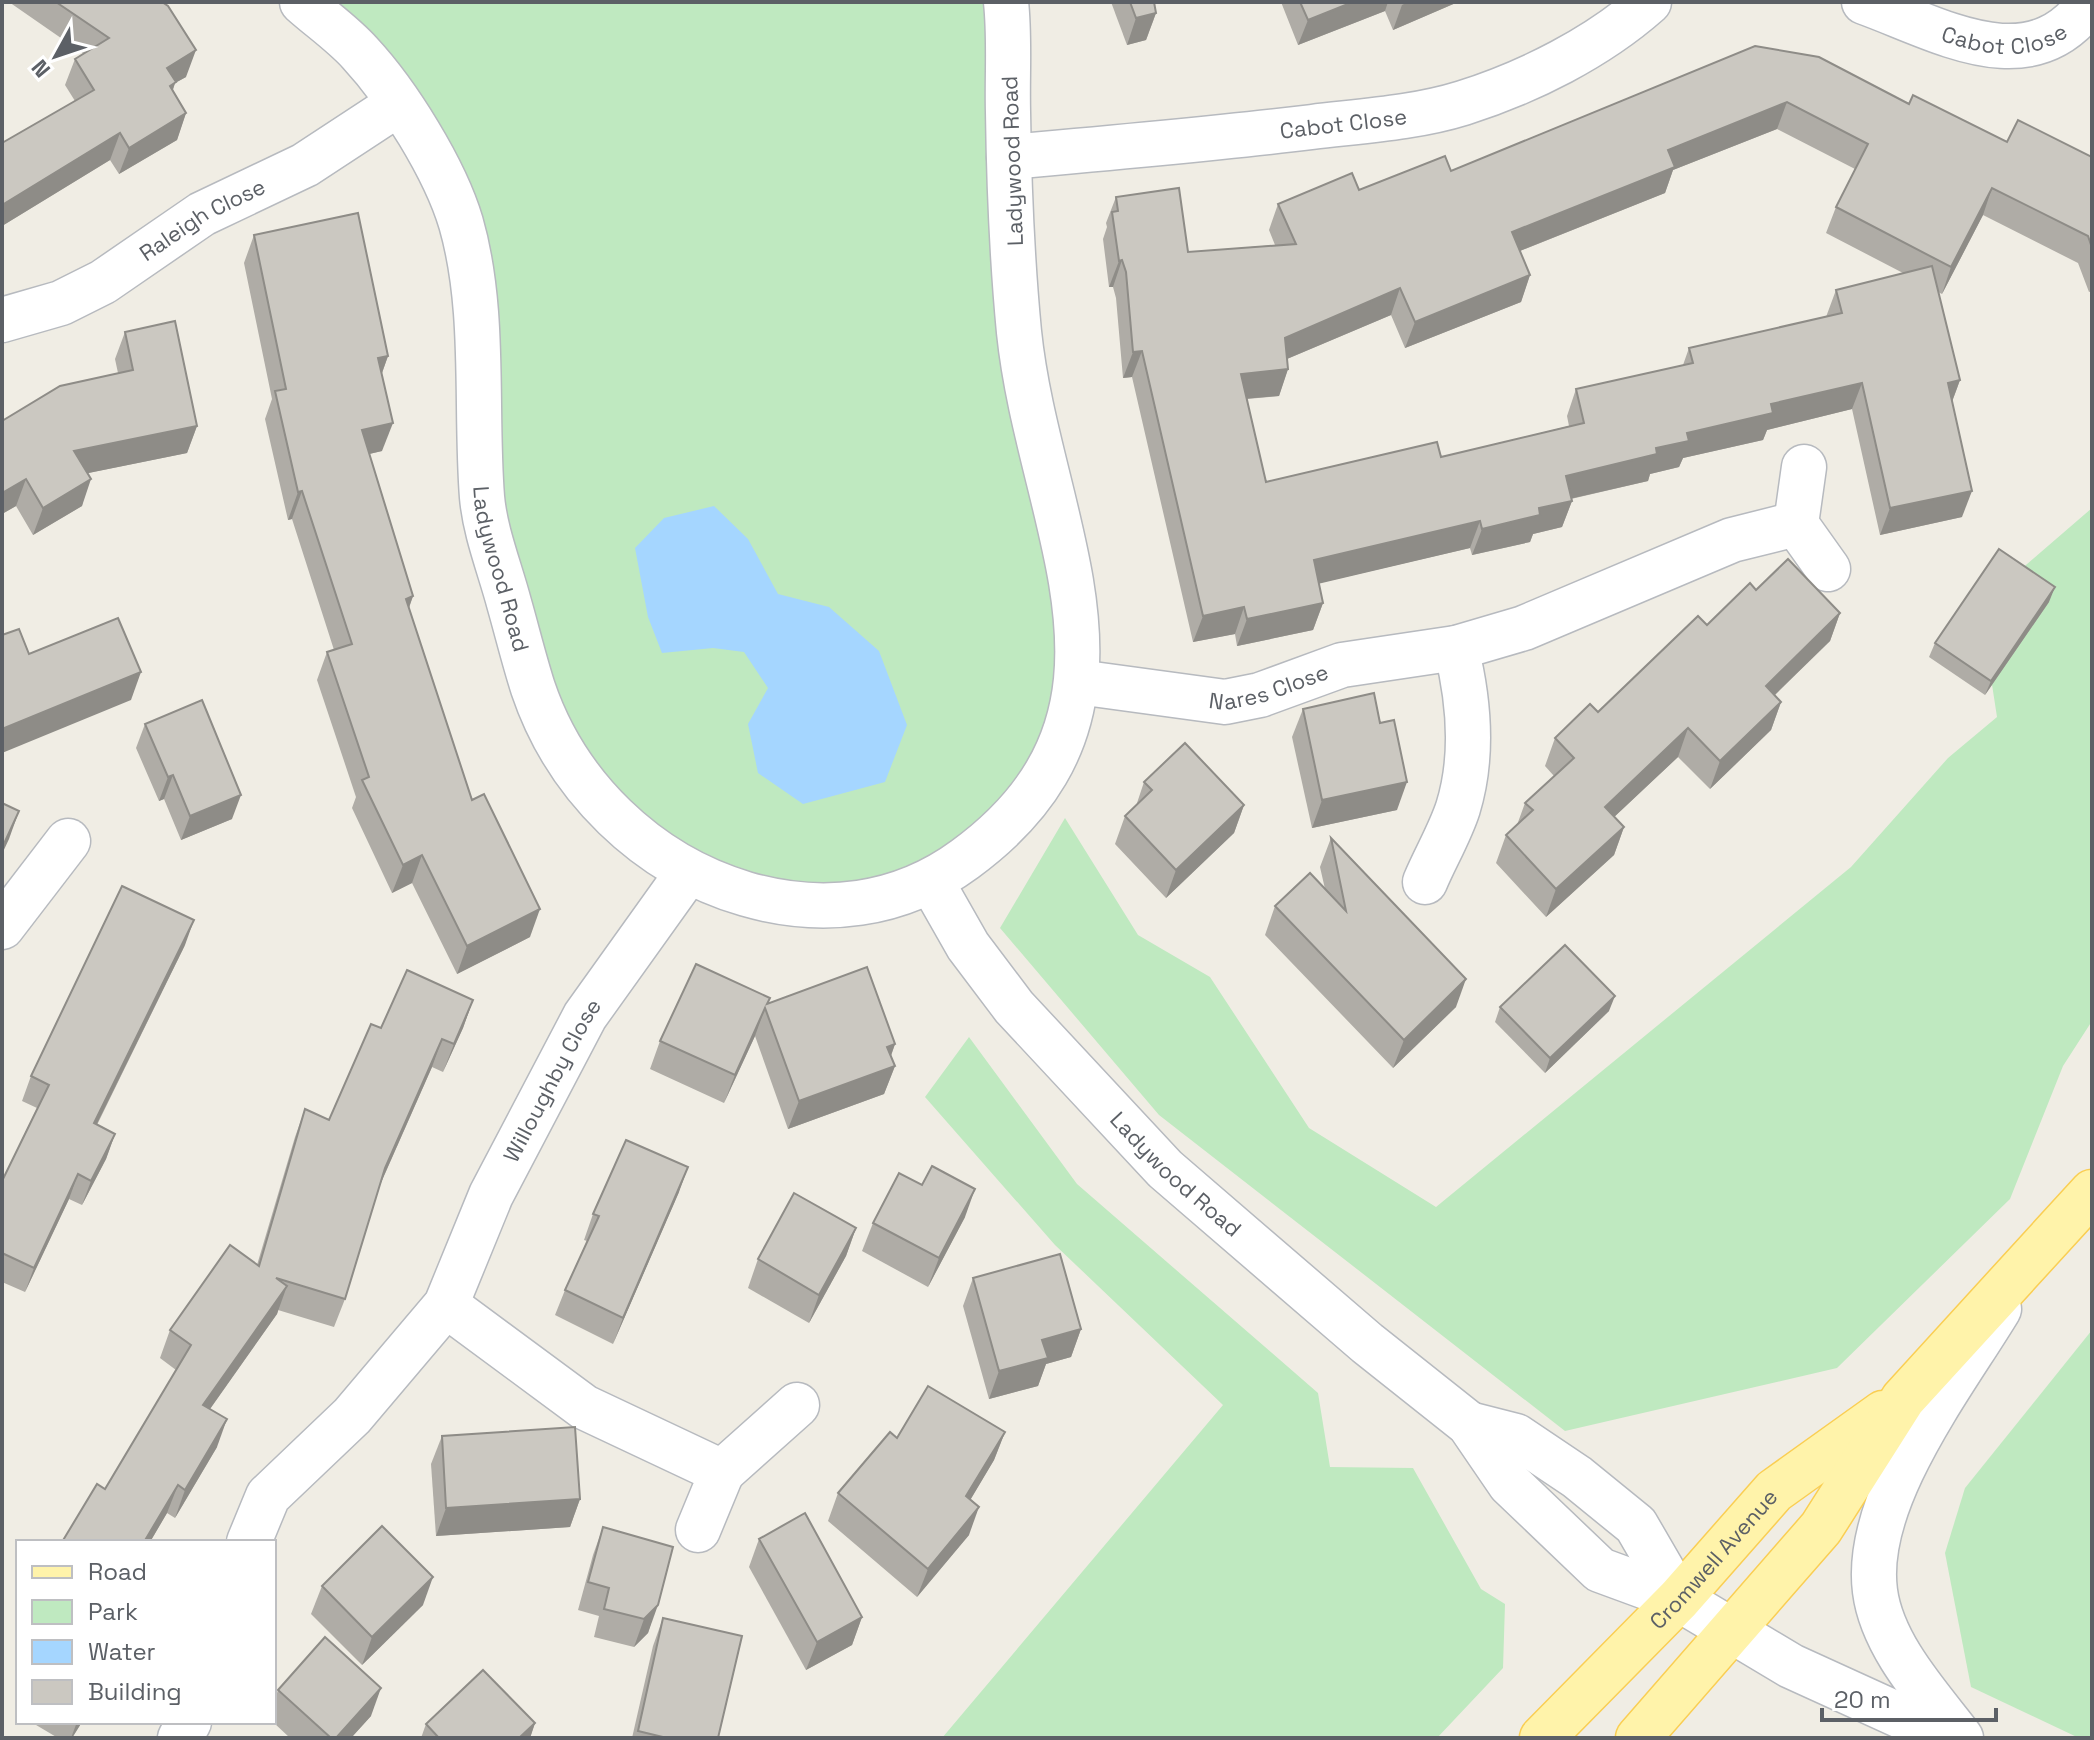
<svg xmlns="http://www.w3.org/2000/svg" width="2094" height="1740" font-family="'Space Grotesk',sans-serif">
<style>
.green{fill:#bfe9c0}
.water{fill:#a5d6ff}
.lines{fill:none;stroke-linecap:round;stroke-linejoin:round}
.minor-casing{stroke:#b7babf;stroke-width:47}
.tertiary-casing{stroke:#b7babf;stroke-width:47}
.primary-casing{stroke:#face53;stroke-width:47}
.minor{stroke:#fff;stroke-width:44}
.tertiary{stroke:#fff;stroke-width:44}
.primary{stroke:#fff3aa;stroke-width:44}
.wall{fill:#afaca6;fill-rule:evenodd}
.shaded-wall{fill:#8e8c87}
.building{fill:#cbc8c1;stroke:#8e8c87;stroke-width:2}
.labels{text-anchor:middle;stroke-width:6;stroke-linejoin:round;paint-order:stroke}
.street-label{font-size:22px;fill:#5c6066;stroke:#fff}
</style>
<rect width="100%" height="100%" fill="#f0ede4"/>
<g class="green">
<polygon points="318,2 1006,2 1008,107 1072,577 1044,778 893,897 714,885 601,806 491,536 460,220"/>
<polygon points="2092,508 2092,1021 2063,1066 2010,1199 1837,1368 1565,1431 1159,1115 1000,928 1065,818 1138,935 1210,977 1309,1128 1436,1207 1851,867 1948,758 1997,717 1983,626 2004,584"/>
<polygon points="969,1037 1077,1184 1318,1393 1330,1467 1413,1468 1481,1589 1505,1604 1503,1668 1437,1738 942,1738 1223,1405 1055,1245 925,1097"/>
<polygon points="2092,1330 2092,1738 2079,1738 1971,1687 1945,1553 1965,1488"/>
</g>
<polygon class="water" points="714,506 748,539 778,594 829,607 879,651 907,725 885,782 803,804 758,773 748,724 768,688 744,652 713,648 662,653 648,617 635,548 664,518"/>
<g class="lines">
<g class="minor-casing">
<g id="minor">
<path id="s1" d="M302,2C321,19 343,34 360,53C398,94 445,169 461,223C486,310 475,407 482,497C485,532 500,569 509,603C517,631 524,660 533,688C566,786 647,865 746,894C822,916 900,907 965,859C1167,711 1039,526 1019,332C1012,259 1009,185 1008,112C1007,75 1010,39 1006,2"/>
<path id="s2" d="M1864,2C1939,29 2031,86 2090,2"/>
<path id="s3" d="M1009,157C1110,148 1211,139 1312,127C1362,121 1415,118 1463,103C1529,82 1597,48 1649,2"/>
<path id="s4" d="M2,320L61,303L103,282L202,214L305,165L398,104"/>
<polyline points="1804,467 1796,524 1828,569"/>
<path id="s5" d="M1078,682L1225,702L1260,695L1342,665L1456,648L1524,628L1732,540L1796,524"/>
<path id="s6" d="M931,881L968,946L1014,1007L1165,1169L1367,1343L1469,1424L1510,1484L1600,1570L1679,1599"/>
<path d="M1425,882C1435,858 1450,833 1458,808C1474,756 1469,700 1456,648"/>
<polyline points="2,927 68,841"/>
<polyline points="446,1305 584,1407 722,1472 698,1530"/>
<polyline points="1469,1424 1516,1436 1577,1477 1636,1525 1679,1599"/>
<polyline points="722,1472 797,1405"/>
<path id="s7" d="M249,1542L268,1496L352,1416L446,1305L491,1195L585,1016L688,872"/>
<polyline points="180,1738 189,1722"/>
</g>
</g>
<g class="tertiary-casing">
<g id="tertiary">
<polyline points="1679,1599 1791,1666 1949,1738"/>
<path d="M1961,1738C1929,1696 1882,1646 1875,1591C1863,1500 1953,1385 1999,1309"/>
</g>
</g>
<g class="primary-casing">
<g id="primary">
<path id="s8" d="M1542,1738L1679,1599L1774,1491L1883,1413"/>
<polyline points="1638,1738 1821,1528 1903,1399 2092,1192"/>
</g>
</g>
<use href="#minor" class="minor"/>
<use href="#tertiary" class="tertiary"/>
<use href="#primary" class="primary"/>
</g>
<g class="wall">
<polygon points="9,2 162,2 186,77 175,83 173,90 186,113 177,140 119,174 110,160 2,226 2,143 75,101 65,85 75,59 84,54"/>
<polygon points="1111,2 1154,2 1156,13 1146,40 1127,45"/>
<polygon points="1281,2 1458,2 1393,30 1385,11 1298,45"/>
<path d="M1755,46L2007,142L2092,157V291L2089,292L2078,263L1983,215L1942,294L1938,292L1960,380L1952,402L1962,517L1880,535L1852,409L1767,430L1763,440L1683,458L1679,467L1650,474L1648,481L1571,499L1572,501L1562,527L1533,534L1530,542L1472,555L1470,548L1319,583L1323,603L1313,630L1237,646L1235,634L1193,642L1132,377L1123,378L1116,298L1113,287H1109L1103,239L1107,227L1106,223L1116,197L1188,252L1275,245L1269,230L1278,204L1359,190L1451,171ZM1777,129L1855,169L1836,207L1826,233L1903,273L1836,290L1826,317L1689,348L1683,365L1576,389L1567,416L1569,426L1441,457L1266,482L1247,399L1279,396L1288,369L1287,359L1391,315L1405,348L1521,302L1530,275L1520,251L1665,193L1673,170Z"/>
<polygon points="254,235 388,356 382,373 382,451 369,454 413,596 409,608 472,800 530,937 457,974 412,883 392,893 352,808 356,797 317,680 327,652 334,650 292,519 288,520 265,419 272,399 244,263"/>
<polygon points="125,332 197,426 187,453 88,473 82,506 33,535 16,506 2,514 2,421 118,373 115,359"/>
<polygon points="1756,590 1840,613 1830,641 1775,695 1781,702 1771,730 1710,789 1678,757 1614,817 1624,827 1614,855 1546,917 1496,863 1506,835 1517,825 1525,803 1554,776 1545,766 1555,738 1598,712 1707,625"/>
<polygon points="2049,602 1985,695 1929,657 1935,643"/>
<polygon points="1303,709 1397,810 1312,828 1292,737"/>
<polygon points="145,724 232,819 181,840 164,799 159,801 136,748"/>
<polygon points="1144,782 1244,805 1234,833 1166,898 1115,844 1125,816 1136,806"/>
<polygon points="1331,838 1456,1007 1393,1068 1265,935 1275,906 1325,889 1320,867"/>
<polygon points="185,945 97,1125 115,1134 106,1159 82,1205 69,1199 25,1292 2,1282 2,1181 37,1108 22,1101 31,1076"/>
<polygon points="473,1000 463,1028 443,1072 432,1067 380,1185 345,1299 334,1327 278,1310 277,1314 210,1409 217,1447 175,1518 167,1513 150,1542 105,1489 176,1370 160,1358 170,1330 257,1265 295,1137 305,1109 329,1120 381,1028"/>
<polygon points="768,1004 895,1044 891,1056 895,1066 884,1094 788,1129 755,1036 724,1103 650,1069 660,1041"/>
<polygon points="1500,1007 1609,1011 1545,1073 1495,1022"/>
<polygon points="679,1192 613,1344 555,1315 565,1290 587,1241 584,1240 593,1214"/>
<polygon points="965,1217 928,1287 862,1251 873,1223"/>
<polygon points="856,1228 846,1256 809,1323 748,1288 758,1259"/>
<polygon points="973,1278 1081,1329 1071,1357 1046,1364 1038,1386 989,1399 963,1306"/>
<polygon points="1005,1432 994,1460 970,1500 969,1535 917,1597 828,1521 838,1493"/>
<polygon points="442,1436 580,1499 570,1527 436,1536 431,1464"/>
<polygon points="603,1527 673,1547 648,1633 634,1647 594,1637 599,1616 578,1610 593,1555"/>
<polygon points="759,1539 862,1617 852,1645 806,1670 749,1567"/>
<polygon points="322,1586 423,1605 362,1665 311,1614"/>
<polygon points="663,1618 718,1738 632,1738 653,1646"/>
<polygon points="278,1690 371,1716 351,1738 290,1738 273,1722 274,1722 274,1702"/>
<polygon points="31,1722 82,1722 72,1738 58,1738"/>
<polygon points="535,1723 530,1738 421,1738 426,1724"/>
</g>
<g class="shaded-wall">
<polygon points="1353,2 1388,2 1385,11 1298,45 1308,20"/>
<polygon points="1408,2 1458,2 1393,30 1402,5"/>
<polygon points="1156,13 1146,40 1127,45 1136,18"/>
<polygon points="196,50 186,77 175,83 166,109 167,68"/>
<polygon points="1787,102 1777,129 1673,170 1665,193 1502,258 1512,232 1668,150"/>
<polygon points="186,113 177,140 119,174 129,148"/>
<polygon points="120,133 110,160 2,226 2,205"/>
<polygon points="1992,188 1983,215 1942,294 1951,267"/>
<polygon points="1122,260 1113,287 1109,287 1119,261"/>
<polygon points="1530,275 1521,302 1405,348 1415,322"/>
<polygon points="1400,288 1391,315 1275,364 1285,338"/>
<polygon points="1142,351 1132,377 1123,378 1133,352"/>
<polygon points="388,356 378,384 378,358"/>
<polygon points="1288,369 1279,396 1231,400 1241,374"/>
<polygon points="1960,380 1950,407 1948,383"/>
<polygon points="1862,383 1852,409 1767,430 1763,440 1683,458 1679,467 1650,474 1648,481 1556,502 1566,476 1656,448 1687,433 1771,404"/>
<polygon points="393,423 382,451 352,458 362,430"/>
<polygon points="197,426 187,453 64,478 74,451"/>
<polygon points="26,479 16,506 2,514 2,493"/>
<polygon points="91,479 82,506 33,535 43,508"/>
<polygon points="302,491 292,519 288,520 298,492"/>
<polygon points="1972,491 1962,517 1880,535 1890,508"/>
<polygon points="1572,501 1562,527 1533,534 1530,542 1472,555 1482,529 1539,508"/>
<polygon points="1480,521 1470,548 1305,587 1314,560"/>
<polygon points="2055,587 2049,602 1985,695 1991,681"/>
<polygon points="413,596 403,624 406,599"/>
<polygon points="1323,603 1313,630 1237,646 1247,619"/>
<polygon points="1244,607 1235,634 1193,642 1203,616"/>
<polygon points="1840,613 1830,641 1755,714 1766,686"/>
<polygon points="141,672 131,700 2,753 2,729"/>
<polygon points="1781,702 1771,730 1710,789 1720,761"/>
<polygon points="1688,728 1678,757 1595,835 1605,807"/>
<polygon points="173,775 164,799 159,801 168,777"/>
<polygon points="1407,782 1397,810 1312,828 1322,800"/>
<polygon points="241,795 232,819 181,840 190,816"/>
<polygon points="1244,805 1234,833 1166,898 1176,870"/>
<polygon points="19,811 9,839 2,854 2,848"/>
<polygon points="1624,827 1614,855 1546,917 1556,889"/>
<polygon points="422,855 412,883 392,893 403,865"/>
<polygon points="540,909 530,937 457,974 467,946"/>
<polygon points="194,920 185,945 85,1148 94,1123"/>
<polygon points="1466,979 1456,1007 1393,1068 1404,1040"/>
<polygon points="1615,996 1609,1011 1545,1073 1550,1058"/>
<polygon points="473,1000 463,1028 443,1072 454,1044"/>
<polygon points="765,1008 755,1036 724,1103 735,1075"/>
<polygon points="442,1039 432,1067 375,1196 385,1168"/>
<polygon points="895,1044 886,1069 895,1066 884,1094 788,1129 799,1101 887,1047"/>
<polygon points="115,1134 106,1159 82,1205 91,1181"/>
<polygon points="688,1167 679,1192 613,1344 623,1318"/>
<polygon points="78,1174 69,1199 25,1292 34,1268"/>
<polygon points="975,1189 965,1217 928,1287 939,1258"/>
<polygon points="856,1228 846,1256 809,1323 819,1295"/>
<polygon points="287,1286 277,1314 193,1433 203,1405"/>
<polygon points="1081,1329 1071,1357 1046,1364 1038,1386 989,1399 999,1371 1042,1340"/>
<polygon points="227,1419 217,1447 175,1518 185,1490"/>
<polygon points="1005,1432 994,1460 956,1524 966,1496"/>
<polygon points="178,1485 167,1513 150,1542 144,1542"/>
<polygon points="580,1499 570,1527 436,1536 446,1508"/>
<polygon points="979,1507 969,1535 917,1597 928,1569"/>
<polygon points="433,1577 423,1605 362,1665 372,1637"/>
<polygon points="658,1605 648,1633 634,1647 644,1619"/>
<polygon points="862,1617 852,1645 806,1670 817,1642"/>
<polygon points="381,1688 371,1716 351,1738 336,1738"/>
<polygon points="77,1722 82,1722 72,1738 71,1738"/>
<polygon points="535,1723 530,1738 519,1738"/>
</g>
<g class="building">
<polygon points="56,2 162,2 168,6 196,50 167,68 176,82 170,86 186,113 129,148 120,133 2,205 2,143 94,90 75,59 109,38"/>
<polygon points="1130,2 1154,2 1156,13 1136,18"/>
<polygon points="1300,2 1353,2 1308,20"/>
<polygon points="1755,46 1819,57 1909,104 1913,95 2007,142 2018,120 2092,157 2092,248 2088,236 1992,188 1951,267 1836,207 1868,144 1787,102 1668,150 1675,167 1512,232 1530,275 1415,322 1400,288 1285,338 1288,369 1241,374 1266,482 1437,442 1441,457 1584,423 1576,389 1693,363 1689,348 1842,313 1836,290 1932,266 1960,380 1948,383 1972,491 1890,508 1862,383 1771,404 1773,413 1687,433 1689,441 1656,448 1657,454 1566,476 1572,501 1539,508 1540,515 1482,529 1480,521 1314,560 1323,603 1247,619 1244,607 1203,616 1142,351 1133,352 1126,272 1122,260 1119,261 1112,212 1118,211 1116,197 1179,188 1188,252 1296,244 1278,204 1352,173 1359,190 1445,156 1451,171"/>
<polygon points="358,213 388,356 378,358 393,423 362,430 413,596 406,599 472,800 484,794 540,909 467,946 422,855 403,865 362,780 369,777 327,652 352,644 302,491 298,492 275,391 286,389 254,235"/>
<polygon points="175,321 197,426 74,451 91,479 43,508 26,479 2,493 2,421 60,386 133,370 125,332"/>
<polygon points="1999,549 2055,587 1991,681 1935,643"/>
<polygon points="1788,559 1840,613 1766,686 1781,702 1720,761 1688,728 1605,807 1624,827 1556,889 1506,835 1533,810 1525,803 1574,758 1555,738 1590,704 1598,712 1698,616 1707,625 1750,583 1756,590"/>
<polygon points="118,618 141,672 2,729 2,635 19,629 29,654"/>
<polygon points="1374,693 1380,723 1394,720 1407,782 1322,800 1303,709"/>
<polygon points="202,700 241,795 190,816 173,775 168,777 145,724"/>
<polygon points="1185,743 1244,805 1176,870 1125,816 1152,790 1144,782"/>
<polygon points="2,803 19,811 2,848"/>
<polygon points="1331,838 1466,979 1404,1040 1275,906 1310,873 1346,911"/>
<polygon points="122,886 194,920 94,1123 115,1134 91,1181 78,1174 34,1268 2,1253 2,1181 49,1085 31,1076"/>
<polygon points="1565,945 1615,996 1550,1058 1500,1007"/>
<polygon points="696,964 770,998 767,1004 867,967 895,1044 887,1047 895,1066 799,1101 765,1008 735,1075 660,1041"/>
<polygon points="407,970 473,1000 454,1044 442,1039 385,1168 345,1299 276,1278 287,1286 203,1405 227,1419 185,1490 178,1485 144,1542 62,1542 97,1484 105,1489 191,1345 170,1330 230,1245 259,1266 305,1109 329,1120 371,1024 381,1028"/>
<polygon points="626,1140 688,1167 623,1318 565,1290 599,1216 593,1214"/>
<polygon points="932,1166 975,1189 939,1258 873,1223 899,1173 922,1185"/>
<polygon points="794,1193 856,1228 819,1295 758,1259"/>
<polygon points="1060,1254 1081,1329 1042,1340 1048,1358 999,1371 973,1278"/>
<polygon points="928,1386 1005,1432 966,1496 979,1507 928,1569 838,1493 890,1432 897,1438"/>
<polygon points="575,1427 580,1499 446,1508 442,1436"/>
<polygon points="805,1513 862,1617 817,1642 759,1539"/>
<polygon points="382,1526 433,1577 372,1637 322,1586"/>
<polygon points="603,1527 673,1547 658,1605 644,1619 604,1609 609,1588 588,1582"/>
<polygon points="663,1618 742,1636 718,1738 667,1738 638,1731"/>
<polygon points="325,1637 381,1688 336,1738 331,1738 278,1690"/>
<polygon points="483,1670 535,1723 519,1738 439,1738 426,1724"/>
</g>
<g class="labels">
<g class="street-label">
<text dy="8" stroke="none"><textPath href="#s2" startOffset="148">Cabot Close</textPath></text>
<text dy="8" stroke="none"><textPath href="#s3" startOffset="336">Cabot Close</textPath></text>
<text transform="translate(1012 161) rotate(-92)" y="8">Ladywood Road</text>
<text dy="8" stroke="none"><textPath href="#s4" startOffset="226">Raleigh Close</textPath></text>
<text dy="8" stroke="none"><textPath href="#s1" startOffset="626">Ladywood Road</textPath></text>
<text dy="8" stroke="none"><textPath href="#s5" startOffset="194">Nares Close</textPath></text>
<text dy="8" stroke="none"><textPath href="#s7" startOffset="560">Willoughby Close</textPath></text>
<text dy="8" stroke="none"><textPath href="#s6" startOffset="384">Ladywood Road</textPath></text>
<text dy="8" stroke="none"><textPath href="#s8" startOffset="248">Cromwell Avenue</textPath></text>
</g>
</g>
<rect width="2094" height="1740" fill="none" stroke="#5c6066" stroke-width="8"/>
<rect x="16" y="1540" width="260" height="184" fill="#ffffff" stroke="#bebfc2" stroke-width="2"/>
<rect x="32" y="1566" width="40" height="12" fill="#fff3aa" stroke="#bebfc2" stroke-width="2"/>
<text x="88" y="1580" font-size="24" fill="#5c6066">Road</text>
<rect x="32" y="1600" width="40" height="24" fill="#bfe9c0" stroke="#bebfc2" stroke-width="2"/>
<text x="88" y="1620" font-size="24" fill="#5c6066">Park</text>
<rect x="32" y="1640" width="40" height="24" fill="#a5d6ff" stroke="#bebfc2" stroke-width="2"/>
<text x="88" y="1660" font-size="24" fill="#5c6066">Water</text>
<rect x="32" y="1680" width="40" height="24" fill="#cbc8c1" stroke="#bebfc2" stroke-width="2"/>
<text x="88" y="1700" font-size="24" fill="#5c6066">Building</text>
<g transform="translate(56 56) rotate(230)" stroke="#ffffff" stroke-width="6" paint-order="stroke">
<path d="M0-6L14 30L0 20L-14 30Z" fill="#5c6066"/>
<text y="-12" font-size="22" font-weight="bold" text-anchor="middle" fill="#5c6066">N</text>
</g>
<path d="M1822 1708v12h174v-12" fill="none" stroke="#5c6066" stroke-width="4"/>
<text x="1834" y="1708" font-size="24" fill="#5c6066" stroke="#ffffff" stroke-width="6" paint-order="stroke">20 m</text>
</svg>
